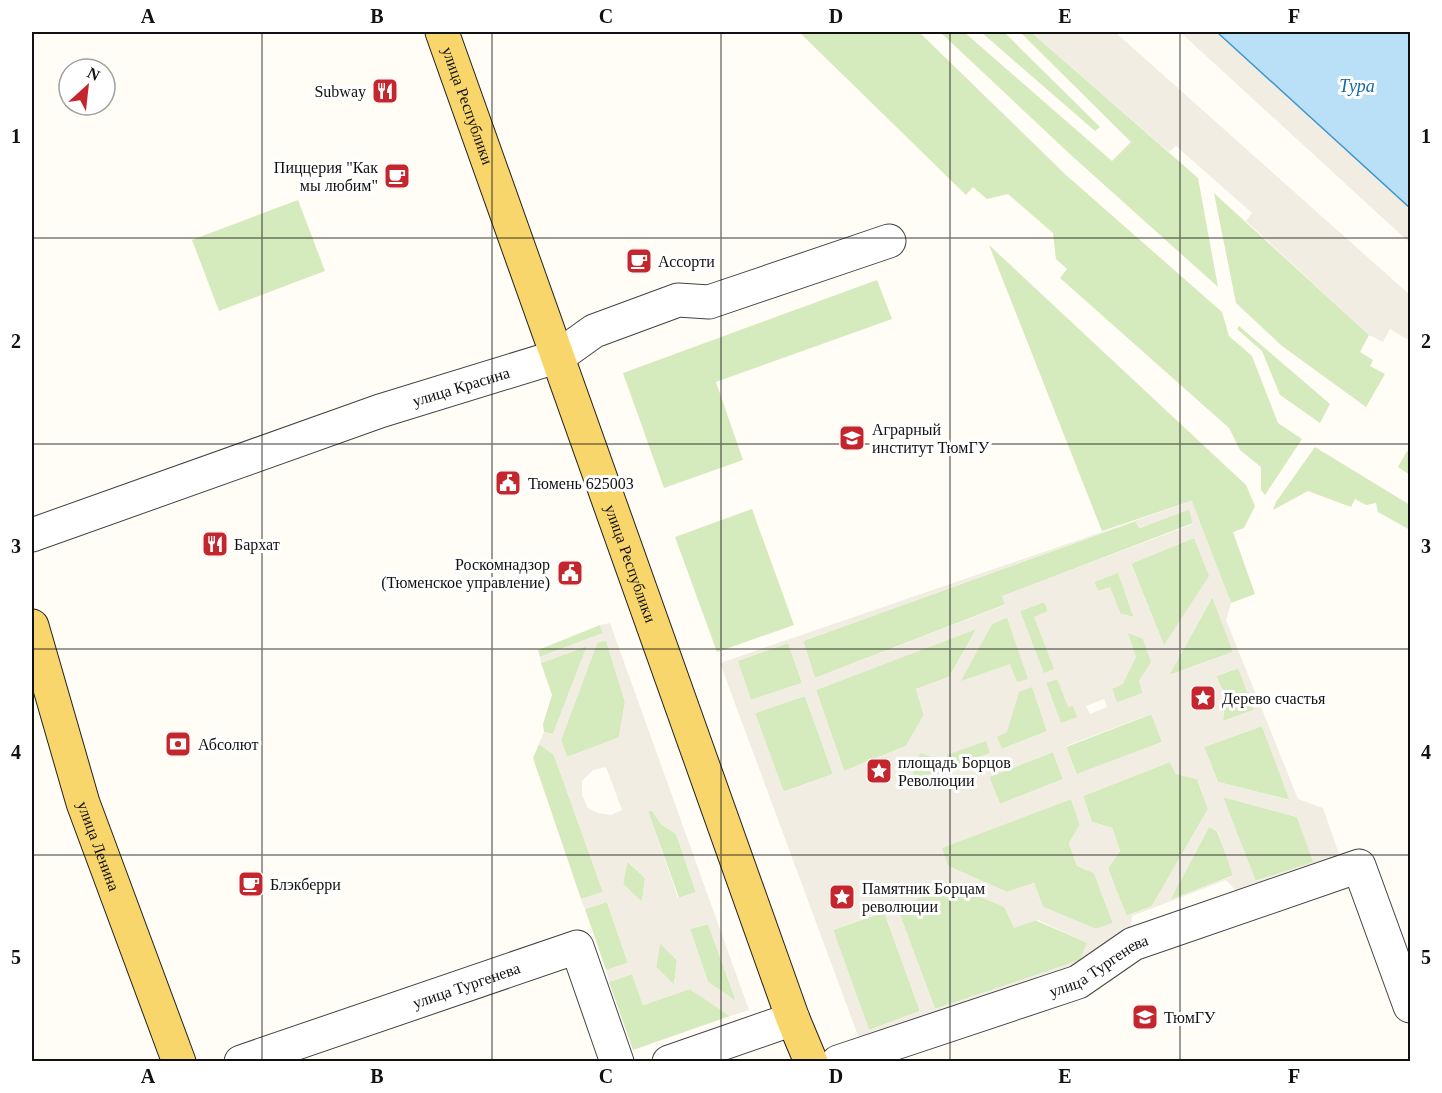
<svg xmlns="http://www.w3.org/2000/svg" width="1442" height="1093" font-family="'Times New Roman',serif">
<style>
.green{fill:#d5ebbd}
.plaza{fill:#f1ede2;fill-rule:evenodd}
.water{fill:#b9e0f7;stroke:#3f96cf;stroke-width:1.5}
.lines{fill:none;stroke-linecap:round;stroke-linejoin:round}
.minor-casing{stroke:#444;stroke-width:35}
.major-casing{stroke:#222;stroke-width:35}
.minor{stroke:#fff;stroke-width:33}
.major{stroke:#f9d66b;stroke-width:33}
.grid{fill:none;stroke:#111;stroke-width:1.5;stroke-opacity:0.55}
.labels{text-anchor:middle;stroke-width:6;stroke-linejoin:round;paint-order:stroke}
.poi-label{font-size:16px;fill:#111;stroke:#fff;text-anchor:start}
.street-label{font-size:16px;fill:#111;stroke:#fff}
.water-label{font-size:18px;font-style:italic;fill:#1768a6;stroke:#fff}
.neatline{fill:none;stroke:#111;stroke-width:2}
.grid-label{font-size:20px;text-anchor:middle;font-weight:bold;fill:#111}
</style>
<rect width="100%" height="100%" fill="#fffdf5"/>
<g class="green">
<polygon points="799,32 919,32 1066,175 1222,312 1229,336 1252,356 1278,423 1302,439 1265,495 1261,490 1261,467 1240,450 1229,428 1060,278 1067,269 1056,259 1053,233 1008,194 987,199 973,187 966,195"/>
<polygon points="940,32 964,32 1112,161 1131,142 1020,32 1031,32 1198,178 1218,287 1072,156"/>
<polygon points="981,32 1004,32 1100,127 1095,131"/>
<polygon points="1214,193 1369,335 1360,352 1373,360 1370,366 1385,374 1366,407 1282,346 1236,303"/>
<polygon points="298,200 325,271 219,311 192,240"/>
<polygon points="989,245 1246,485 1255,506 1244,528 1233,532 1255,594 1231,603 1191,501 1102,531"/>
<polygon points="877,280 892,319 716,382 743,460 664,488 623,373"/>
<polygon points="1239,326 1330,404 1320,423 1280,395 1262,351 1237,329"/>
<polygon points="1315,447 1410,505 1410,530 1378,512 1376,503 1366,505 1355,499 1351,507 1308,491 1273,510 1276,502"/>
<polygon points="1407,451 1410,453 1410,475 1398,467"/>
<polygon points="752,509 794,625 717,652 675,537"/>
<polygon points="1189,509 1193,523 1003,596 1006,604 815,678 803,641 1136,521 1140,528"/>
<polygon points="1194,538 1210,576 1164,646 1131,563"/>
<polygon points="1118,572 1134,617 1122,614 1143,639 1152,662 1139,681 1143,693 1117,703 1112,689 1074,706 1078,717 1061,724 1046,683 1057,679 1043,674 1020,611 1044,602 1048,611 1098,591 1094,582"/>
<polygon points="1213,596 1233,652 1169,675"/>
<polygon points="1007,617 1028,678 1019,691 1032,686 1047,731 1002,749 996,737 990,753 951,767 946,755 940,771 916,780 911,767 992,624"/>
<polygon points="600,625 603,633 540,657 538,650"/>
<polygon points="977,628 949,677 916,689 924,715 906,746 844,771 816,690"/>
<polygon points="606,640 625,702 619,738 567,757 561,740 597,643"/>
<polygon points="788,643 802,683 751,700 737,661"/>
<polygon points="587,646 553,734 544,732 543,724 552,695 541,663"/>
<polygon points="1239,668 1254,710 1223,721 1225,695 1216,676"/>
<polygon points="805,696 833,774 783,792 755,713"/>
<polygon points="1152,714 1162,742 1077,775 1066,747"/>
<polygon points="1262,726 1290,800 1218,782 1204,747"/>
<polygon points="539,744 554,755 603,892 581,899 533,758"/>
<polygon points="1053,752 1063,779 1000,804 989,777"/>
<polygon points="1170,762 1176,774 1197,779 1208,809 1152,906 1126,916 1108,868 1120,851 1112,828 1092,822 1083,796"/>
<polygon points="1223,797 1297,817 1314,862 1255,881"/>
<polygon points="1071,799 1080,825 1069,843 1077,866 1094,873 1113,923 1096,929 1043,907 1034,883 1007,892 948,866 941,848"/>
<polygon points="652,810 661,824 676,834 696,892 679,898 648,811"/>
<polygon points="1209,827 1217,831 1234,875 1170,900"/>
<polygon points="627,861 645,878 642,902 623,884"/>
<polygon points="944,881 1088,943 1081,960 935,1009 897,907 934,892"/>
<polygon points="607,902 628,963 606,970 585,909"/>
<polygon points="884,912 920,1011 869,1030 833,930"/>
<polygon points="708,924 736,1001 708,982 690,929"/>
<polygon points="660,943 677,960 674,985 656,967"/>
<polygon points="632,974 643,1005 690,989 730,1016 633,1050 609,982"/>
</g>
<g class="plaza">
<polygon points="1031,32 1115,32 1410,295 1410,341 1390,329 1383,342 1369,335 1246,221 1252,213 1176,146 1169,152"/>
<polygon points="1180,32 1217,32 1410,208 1410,243"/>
<path d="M1192,501L1231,603L1226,620L1298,799L1323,808L1341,860L1238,893L1226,880L1132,916L1130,933L1086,964L860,1041L720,663ZM1189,510L1193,524L1002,596L1005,605L815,678L803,641L1135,521L1139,528ZM1194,538L1209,576L1164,645L1131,564ZM1118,573L1133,616V617L1121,614L1110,587L1098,591L1094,582ZM1212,597L1233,652L1170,675V674ZM1044,602L1048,611L1034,617L1054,669L1044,673L1020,611ZM1007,617L1028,679L1017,682L1010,664L961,681L992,624ZM977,629L949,677L916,689L924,715L906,746L844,771L816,690ZM1128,633L1143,639L1151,662L1139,681L1143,693L1117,702L1112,689L1123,684L1136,657ZM788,643L802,683L751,700L738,661ZM1238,668L1254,710L1223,721L1225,695L1216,676ZM1057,679L1068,707L1073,706L1077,717L1061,723L1046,683ZM1032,687L1047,731L1002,749L997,737L1007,732L1019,692ZM805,696L833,774L784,792L755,713ZM1104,699L1107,707L1090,714L1086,706ZM1151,714L1162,742L1076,774L1066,746ZM1262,726L1289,799V800L1218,782L1204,747ZM986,741L990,753L951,767L947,755ZM1053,752L1063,779L1000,804L989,777ZM921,753L936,759L940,770L916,780L911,767ZM1170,762L1176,774L1197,779L1208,809L1152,906L1127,916L1108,869L1120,851L1112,828L1092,822L1083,796ZM1223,797L1297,817L1313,862L1256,881ZM1071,799L1080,825L1069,843L1077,866L1094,873L1113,923L1096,929L1043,907L1034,883L1007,892L948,866L942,848ZM1209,827L1218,831L1233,876L1170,900ZM944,881L1004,907L1014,928L1038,920L1087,943L1080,960L935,1009L897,907L934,892ZM884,912L920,1011L869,1030L833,930Z"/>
<path d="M610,623L749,1010L730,1016L690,989L643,1005L632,974L609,982L606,970L628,963L607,902L585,909L581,899L603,892L554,755L539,744L544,732L553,734L587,646L541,663L540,657L603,633L600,625ZM606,640L625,702L619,737L567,757L561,740L597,643ZM606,767L622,810L611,815L598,813L588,808L582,795V781L593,770ZM648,811H652L661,824L676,834L696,892L678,898ZM628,861L645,878L642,902L623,884ZM708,924L736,1000H735L708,982L690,929ZM660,944L677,960L674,985L656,967Z"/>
</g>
<polygon class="water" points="1217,32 1410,32 1410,208"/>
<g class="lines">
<g class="minor-casing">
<g id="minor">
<path id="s1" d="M32,535L380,411L559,356L594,331L678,300L709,302L889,241"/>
<path id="s2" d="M241,1062L577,947L617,1062"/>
<polyline points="669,1062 793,1019"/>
<path id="s3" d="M838,1062L1078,982L1133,944L1359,866L1410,1006"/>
</g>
</g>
<g class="major-casing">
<g id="major">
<path id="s4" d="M442,32L793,1019L811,1062"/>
<path id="s5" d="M32,626L83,803L179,1062"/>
</g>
</g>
<use href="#minor" class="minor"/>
<use href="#major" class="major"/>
</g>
<path class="grid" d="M262,32V1062M492,32V1062M721,32V1062M950,32V1062M1180,32V1062M32,238H1410M32,444H1410M32,649H1410M32,855H1410"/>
<defs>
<g id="restaurant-square" transform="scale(1.35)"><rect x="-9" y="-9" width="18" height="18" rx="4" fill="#c4262e" stroke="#fff"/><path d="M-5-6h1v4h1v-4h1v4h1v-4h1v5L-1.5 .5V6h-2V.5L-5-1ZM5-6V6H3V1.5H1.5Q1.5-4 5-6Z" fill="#fff"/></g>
<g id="cafe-square" transform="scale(1.35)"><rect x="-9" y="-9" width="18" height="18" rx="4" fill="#c4262e" stroke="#fff"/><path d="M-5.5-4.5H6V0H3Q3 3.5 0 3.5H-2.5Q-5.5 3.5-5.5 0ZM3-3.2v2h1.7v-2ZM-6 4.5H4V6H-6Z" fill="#fff"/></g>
<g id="university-square" transform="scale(1.35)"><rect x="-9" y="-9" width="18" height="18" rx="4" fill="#c4262e" stroke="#fff"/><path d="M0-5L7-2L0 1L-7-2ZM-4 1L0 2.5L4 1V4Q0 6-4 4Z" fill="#fff"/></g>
<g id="civic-square" transform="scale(1.35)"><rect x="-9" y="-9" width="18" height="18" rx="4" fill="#c4262e" stroke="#fff"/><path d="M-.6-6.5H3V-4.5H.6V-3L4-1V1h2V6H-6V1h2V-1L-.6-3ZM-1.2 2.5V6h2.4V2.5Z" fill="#fff"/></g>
<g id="sight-square" transform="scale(1.35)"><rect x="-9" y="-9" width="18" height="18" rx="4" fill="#c4262e" stroke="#fff"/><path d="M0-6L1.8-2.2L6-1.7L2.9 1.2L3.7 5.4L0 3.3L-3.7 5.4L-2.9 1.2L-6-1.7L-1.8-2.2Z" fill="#fff"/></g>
<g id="bank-square" transform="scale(1.35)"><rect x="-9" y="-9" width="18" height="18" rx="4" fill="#c4262e" stroke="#fff"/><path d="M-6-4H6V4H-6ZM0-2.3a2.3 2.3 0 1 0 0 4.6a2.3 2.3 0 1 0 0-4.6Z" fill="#fff"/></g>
</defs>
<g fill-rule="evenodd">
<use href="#restaurant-square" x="385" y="91"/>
<use href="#cafe-square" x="397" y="176"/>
<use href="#cafe-square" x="639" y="261"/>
<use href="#university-square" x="852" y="438"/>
<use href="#civic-square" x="508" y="483"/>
<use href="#restaurant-square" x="215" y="544"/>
<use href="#civic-square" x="570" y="573"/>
<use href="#sight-square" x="1203" y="698"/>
<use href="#bank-square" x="178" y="744"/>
<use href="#sight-square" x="879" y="771"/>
<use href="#cafe-square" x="251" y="884"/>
<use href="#sight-square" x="842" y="897"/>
<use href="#university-square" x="1145" y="1017"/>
</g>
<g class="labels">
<g class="poi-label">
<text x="366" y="97" text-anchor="end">Subway</text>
<text x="378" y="173" text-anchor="end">Пиццерия "Как<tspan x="378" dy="18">мы любим"</tspan></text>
<text x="658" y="267">Ассорти</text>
<text x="872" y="435">Аграрный<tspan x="872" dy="18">институт ТюмГУ</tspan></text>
<text x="528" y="489">Тюмень 625003</text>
<text x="234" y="550">Бархат</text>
<text x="550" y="570" text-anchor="end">Роскомнадзор<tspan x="550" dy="18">(Тюменское управление)</tspan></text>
<text x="1222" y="704">Дерево счастья</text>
<text x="198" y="750">Абсолют</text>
<text x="898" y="768">площадь Борцов<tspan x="898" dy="18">Революции</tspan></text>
<text x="270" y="890">Блэкберри</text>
<text x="862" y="894">Памятник Борцам<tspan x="862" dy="18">революции</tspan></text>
<text x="1164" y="1023">ТюмГУ</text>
</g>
<g class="street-label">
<text dy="6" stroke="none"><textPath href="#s4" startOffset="78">улица Республики</textPath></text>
<text dy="6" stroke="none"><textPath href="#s1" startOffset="454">улица Красина</textPath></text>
<text dy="6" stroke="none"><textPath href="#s4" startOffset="564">улица Республики</textPath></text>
<text dy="6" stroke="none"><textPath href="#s5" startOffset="230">улица Ленина</textPath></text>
<text dy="6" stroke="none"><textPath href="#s3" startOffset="279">улица Тургенева</textPath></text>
<text dy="6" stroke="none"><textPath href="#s2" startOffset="238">улица Тургенева</textPath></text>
</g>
<g class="water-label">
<text x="1357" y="92">Тура</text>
</g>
</g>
<rect width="1442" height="1093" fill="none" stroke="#ffffff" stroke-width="66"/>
<g transform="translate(87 87) rotate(27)"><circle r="28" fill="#ffffff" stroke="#a0a0a0" stroke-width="1.5"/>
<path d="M0-4.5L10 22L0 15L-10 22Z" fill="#c4262e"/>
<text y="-9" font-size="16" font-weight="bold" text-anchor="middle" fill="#111111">N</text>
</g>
<rect x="33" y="33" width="1376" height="1027" class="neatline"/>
<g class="grid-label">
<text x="148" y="23">A</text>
<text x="377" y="23">B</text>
<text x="606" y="23">C</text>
<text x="836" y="23">D</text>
<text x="1065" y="23">E</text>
<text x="1294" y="23">F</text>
<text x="16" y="143">1</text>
<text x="1426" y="143">1</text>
<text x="16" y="348">2</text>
<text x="1426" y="348">2</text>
<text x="16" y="553">3</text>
<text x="1426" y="553">3</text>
<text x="16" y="759">4</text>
<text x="1426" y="759">4</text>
<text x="16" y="964">5</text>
<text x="1426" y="964">5</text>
<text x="148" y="1083">A</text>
<text x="377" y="1083">B</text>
<text x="606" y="1083">C</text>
<text x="836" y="1083">D</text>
<text x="1065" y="1083">E</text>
<text x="1294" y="1083">F</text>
</g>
</svg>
